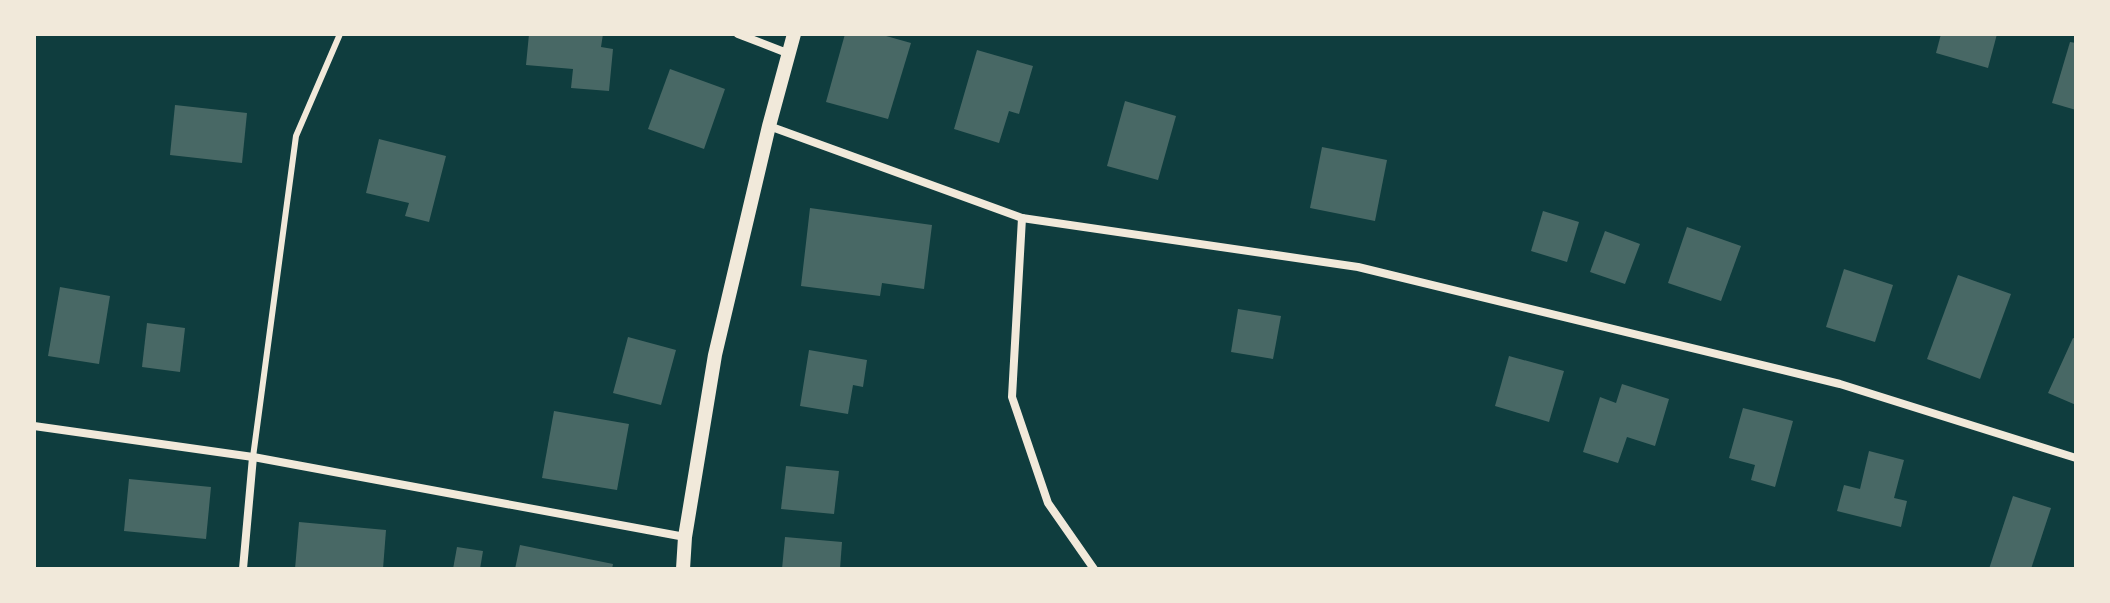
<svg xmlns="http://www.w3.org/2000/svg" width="2110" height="603" font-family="Raleway,sans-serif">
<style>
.building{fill:#486865}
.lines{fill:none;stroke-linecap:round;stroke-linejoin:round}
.service{stroke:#f1e9da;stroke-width:6}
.minor{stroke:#f1e9da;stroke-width:8}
.tertiary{stroke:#f1e9da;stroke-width:14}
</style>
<rect width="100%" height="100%" fill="#0f3d3e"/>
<g class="building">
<polygon points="529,34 603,34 601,47 613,49 609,91 571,88 573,69 526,65"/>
<polygon points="845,34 879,34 911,43 888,119 826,102"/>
<polygon points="1941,34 1997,34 1988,68 1936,53"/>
<polygon points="2070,42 2076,43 2076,110 2052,103"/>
<polygon points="977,50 1033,66 1019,114 1009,111 999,143 954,129"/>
<polygon points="670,69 725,89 704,149 648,129"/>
<polygon points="1125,101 1176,116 1158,180 1107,166"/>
<polygon points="175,105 247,113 242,163 170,155"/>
<polygon points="379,139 446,156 429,222 405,216 409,203 366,193"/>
<polygon points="1322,147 1387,160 1375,221 1310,208"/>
<polygon points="810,208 932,225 924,289 882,283 880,296 801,286"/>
<polygon points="1543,211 1579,222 1567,262 1531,251"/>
<polygon points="1687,227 1741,246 1721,301 1668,283"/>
<polygon points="1605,231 1640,244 1625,284 1590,272"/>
<polygon points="1844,269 1893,285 1875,342 1826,327"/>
<polygon points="1958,275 2011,294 1980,379 1927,359"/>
<polygon points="60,287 110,296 99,364 48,356"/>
<polygon points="1238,309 1281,316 1273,359 1231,352"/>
<polygon points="147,323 185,328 180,372 142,367"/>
<polygon points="628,337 676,350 661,405 613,393"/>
<polygon points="2073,338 2076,339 2076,405 2048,393"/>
<polygon points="809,350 867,360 863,387 853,385 848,414 800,406"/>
<polygon points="1509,356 1564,371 1549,422 1495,406"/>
<polygon points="1622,384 1669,399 1655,446 1627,437 1618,463 1583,452 1600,397 1616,403"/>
<polygon points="1743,408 1793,421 1775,487 1751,480 1755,465 1729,458"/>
<polygon points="554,411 629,424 617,490 542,478"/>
<polygon points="1869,451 1904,460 1894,498 1907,501 1901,527 1837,511 1844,485 1860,489"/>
<polygon points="786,466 839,471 834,514 781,509"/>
<polygon points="129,479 211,487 206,539 124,531"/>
<polygon points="2013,496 2051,508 2031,569 1989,569"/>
<polygon points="299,522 386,530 383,569 295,569"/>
<polygon points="785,537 842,542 840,569 782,569"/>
<polygon points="520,545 613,564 612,569 515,569"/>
<polygon points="457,547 483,551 480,569 453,569"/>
</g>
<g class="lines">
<polyline class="service" points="253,457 296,136 340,34"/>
<g class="minor">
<polyline points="738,34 787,53"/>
<polyline points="769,126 1022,218 1358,267 1840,384 2076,458"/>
<polyline points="1022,218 1012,397 1048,503 1094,569"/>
<polyline points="34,426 253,457 685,537"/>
<polyline points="243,569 253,457"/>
</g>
<polyline class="tertiary" points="683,569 685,537 715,355 769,126 794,34"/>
</g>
<rect width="2110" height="603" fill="none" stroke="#f1e9da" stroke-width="72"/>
</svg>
